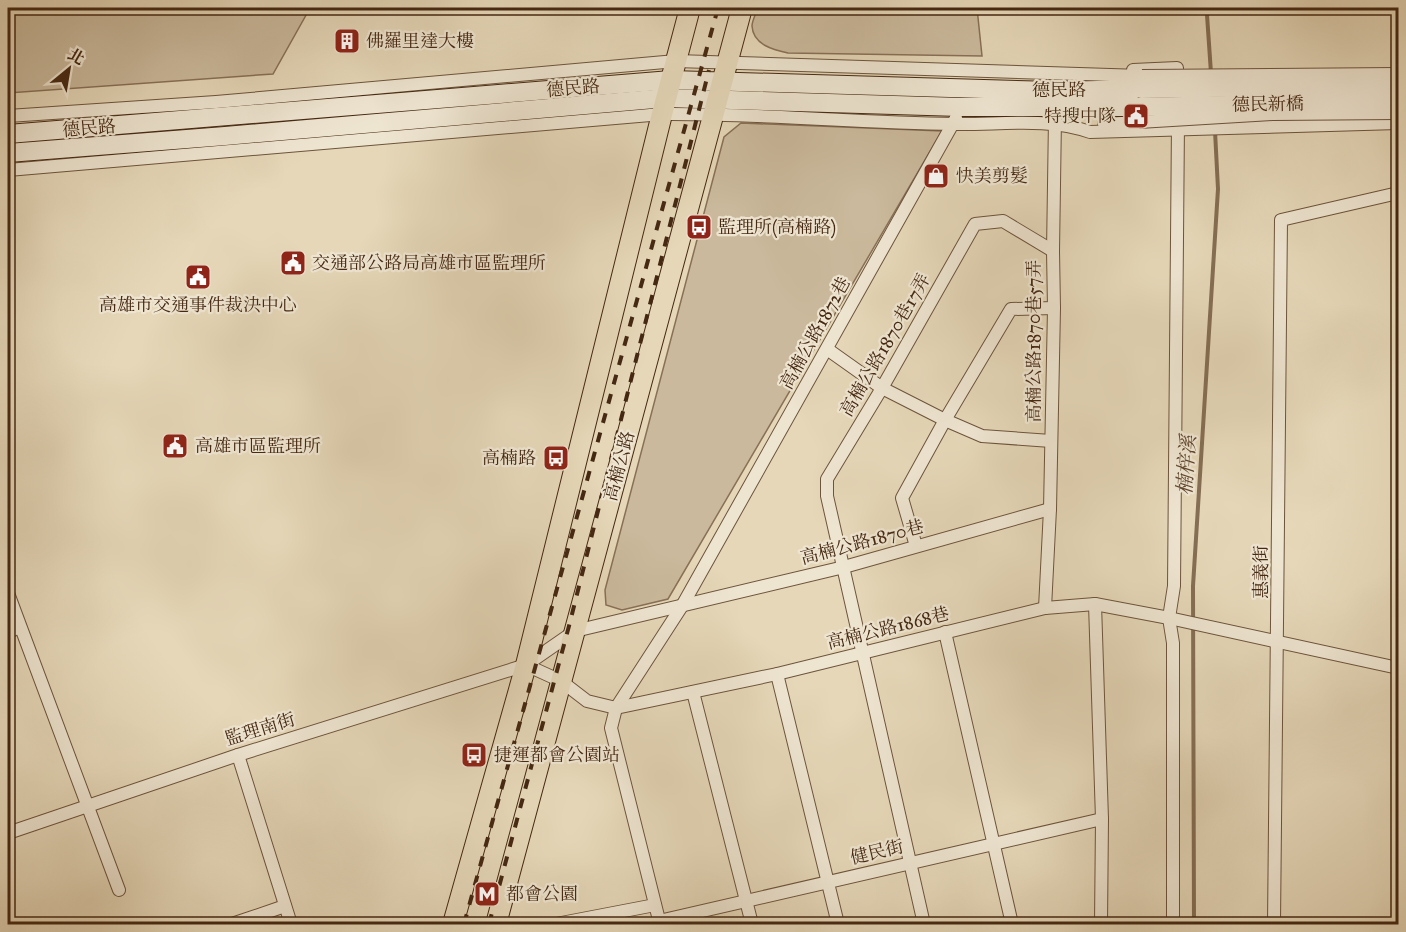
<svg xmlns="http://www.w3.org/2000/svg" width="1406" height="932" font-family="'IM FELL Great Primer','Noto Serif TC',serif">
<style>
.green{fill:#cab99c;stroke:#887057;stroke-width:1.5}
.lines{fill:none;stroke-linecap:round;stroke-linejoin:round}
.stream{stroke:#856e54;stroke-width:4}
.street-casing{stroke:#6d543c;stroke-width:14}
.secondary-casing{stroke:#452812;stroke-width:20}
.primary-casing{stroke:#452812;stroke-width:22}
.street{stroke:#eee5d1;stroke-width:12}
.secondary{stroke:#eee5d1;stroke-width:18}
.primary{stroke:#e5d7b8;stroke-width:20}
.rail{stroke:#452812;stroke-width:4;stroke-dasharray:10 10;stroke-linecap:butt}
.street-bridge-casing{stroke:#6d543c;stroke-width:14;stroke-linecap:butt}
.secondary-bridge-casing{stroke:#452812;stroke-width:20;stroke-linecap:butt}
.street-bridge{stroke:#eee5d1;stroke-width:12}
.secondary-bridge{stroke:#eee5d1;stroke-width:18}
.labels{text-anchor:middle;stroke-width:4.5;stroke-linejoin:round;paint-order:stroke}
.poi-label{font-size:18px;fill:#452812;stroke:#eee5d1;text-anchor:start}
.street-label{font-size:18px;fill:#452812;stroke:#eee5d1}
.water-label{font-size:20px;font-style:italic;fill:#60452e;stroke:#eee5d1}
</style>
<rect width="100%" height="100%" fill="#e5d7b8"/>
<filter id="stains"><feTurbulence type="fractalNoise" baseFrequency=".00333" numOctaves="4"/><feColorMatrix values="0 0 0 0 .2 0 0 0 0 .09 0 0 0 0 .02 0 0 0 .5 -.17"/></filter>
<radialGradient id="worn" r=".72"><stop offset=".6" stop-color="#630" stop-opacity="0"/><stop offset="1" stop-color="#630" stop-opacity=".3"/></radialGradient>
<g class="green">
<polygon points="8,8 310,8 273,74 8,93"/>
<path d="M758,8H977L982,56L788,53C774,50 753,45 752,26C752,21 756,13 758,8Z"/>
<polygon points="741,123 942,131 668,599 622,610 606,605 605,590 724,137"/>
</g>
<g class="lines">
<g class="stream">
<polyline points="1204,8 1207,15 1211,73"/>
<polyline points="1194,924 1193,586 1218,189 1215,131"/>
</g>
<g class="street-casing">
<g id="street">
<polyline points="1133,70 1177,68 1177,84"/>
<polyline points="8,116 216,102 676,61 1142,76"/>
<polyline points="1104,124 1139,122"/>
<path d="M8,170L662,114C759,113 856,123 954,124C999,125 1047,117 1090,132L1398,123"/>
<polyline points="827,349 882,388 945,420 982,436 1051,441"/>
<polyline points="916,546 902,498 945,420 1011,309 1054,308"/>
<polyline points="8,593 119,890"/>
<polyline points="1095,604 1102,819 1101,924"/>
<polyline points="1045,608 1050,509 1054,308 1053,251 1055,118"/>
<polyline points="8,632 20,627"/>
<polyline points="945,632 1012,924"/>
<polyline points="526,665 561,681 587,701 616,708 777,674 1045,608 1095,604 1169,618 1398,668"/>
<polyline points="777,674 838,924"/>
<polyline points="693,692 752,924"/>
<polyline points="238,755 291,924"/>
<polyline points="8,833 238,755 526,665 575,631 844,567 1050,509"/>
<polyline points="659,921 1102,819"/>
<polyline points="232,924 285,906"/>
<polyline points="556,924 655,905"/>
<polyline points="660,924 611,728 616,708 682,606 956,118"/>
<polyline points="924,924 827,496 827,479 882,388 975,224 1003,221 1053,251"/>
<polyline points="1173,924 1173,643 1169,618 1174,586 1178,122"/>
<polyline points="1274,924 1281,220 1398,193"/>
</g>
</g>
<g class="secondary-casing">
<g id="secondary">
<polyline points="8,134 671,80 1054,91 1141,89"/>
<polyline points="8,153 225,136 666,98 960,107 1138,107"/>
</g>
</g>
<g class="primary-casing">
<g id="primary">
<polyline points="453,924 526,665 662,114 690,8"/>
<polyline points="496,924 742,8"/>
</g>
</g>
<use href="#street" class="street"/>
<use href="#secondary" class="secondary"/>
<use href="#primary" class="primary"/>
<g class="rail">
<polyline points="464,924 718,8"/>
<polyline points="489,924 569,626 709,70"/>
</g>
<g class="street-bridge-casing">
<g id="street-bridge">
<polyline points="1142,76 1398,74"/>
<polyline points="1139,122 1272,114 1398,113"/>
</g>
</g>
<g class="secondary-bridge-casing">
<g id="secondary-bridge">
<polyline points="1141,89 1398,85"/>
<polyline points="1138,107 1398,101"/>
</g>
</g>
<use href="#street-bridge" class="street-bridge"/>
<use href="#secondary-bridge" class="secondary-bridge"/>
</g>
<defs>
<g id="building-square" transform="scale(1.35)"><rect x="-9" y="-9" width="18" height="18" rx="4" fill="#8f2418" stroke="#eee5d1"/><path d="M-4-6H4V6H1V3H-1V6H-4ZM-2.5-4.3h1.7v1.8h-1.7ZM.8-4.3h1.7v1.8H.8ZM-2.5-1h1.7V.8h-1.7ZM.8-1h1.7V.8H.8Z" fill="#fff"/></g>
<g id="civic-square" transform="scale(1.35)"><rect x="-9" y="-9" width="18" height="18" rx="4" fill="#8f2418" stroke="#eee5d1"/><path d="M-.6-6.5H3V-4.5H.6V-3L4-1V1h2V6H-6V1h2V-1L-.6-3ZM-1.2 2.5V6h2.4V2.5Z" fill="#fff"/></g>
<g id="shop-square" transform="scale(1.35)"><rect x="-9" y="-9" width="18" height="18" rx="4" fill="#8f2418" stroke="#eee5d1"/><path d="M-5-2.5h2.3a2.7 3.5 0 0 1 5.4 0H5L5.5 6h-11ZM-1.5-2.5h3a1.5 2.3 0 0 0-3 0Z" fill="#fff"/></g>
<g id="bus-square" transform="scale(1.35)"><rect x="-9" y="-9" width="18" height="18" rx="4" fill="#8f2418" stroke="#eee5d1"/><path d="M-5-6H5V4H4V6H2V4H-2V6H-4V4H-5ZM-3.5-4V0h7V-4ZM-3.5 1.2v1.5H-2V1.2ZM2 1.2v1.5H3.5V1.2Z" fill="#fff"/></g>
<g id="metro-square" transform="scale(1.35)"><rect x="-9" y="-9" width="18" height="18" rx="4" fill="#8f2418" stroke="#eee5d1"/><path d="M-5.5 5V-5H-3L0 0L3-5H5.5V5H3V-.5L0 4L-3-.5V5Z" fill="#fff"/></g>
</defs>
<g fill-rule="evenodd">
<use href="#building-square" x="347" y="41"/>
<use href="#civic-square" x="1136" y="116"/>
<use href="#shop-square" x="936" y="176"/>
<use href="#bus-square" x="699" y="227"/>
<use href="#civic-square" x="293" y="263"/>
<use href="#civic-square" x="198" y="277"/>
<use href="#civic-square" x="175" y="446"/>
<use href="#bus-square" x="556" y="458"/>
<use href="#bus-square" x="474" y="755"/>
<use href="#metro-square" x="487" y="894"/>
</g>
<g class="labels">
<g class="poi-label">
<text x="366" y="47">佛羅里達大樓</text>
<text x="1116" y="122" text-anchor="end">特搜中隊</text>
<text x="956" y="182">快美剪髮</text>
<text x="718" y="233">監理所(高楠路)</text>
<text x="312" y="269">交通部公路局高雄市區監理所</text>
<text x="198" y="311" text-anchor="middle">高雄市交通事件裁決中心</text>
<text x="195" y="452">高雄市區監理所</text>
<text x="536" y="464" text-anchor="end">高楠路</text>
<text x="494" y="761">捷運都會公園站</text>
<text x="506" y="900">都會公園</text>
</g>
<g class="street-label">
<text transform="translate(573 88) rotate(-5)" y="6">德民路</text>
<text x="1059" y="96">德民路</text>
<text transform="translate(1268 104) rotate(-1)" y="6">德民新橋</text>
<text transform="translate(89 128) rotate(-5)" y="6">德民路</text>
<text transform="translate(815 333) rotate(-61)" y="6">高楠公路1872巷</text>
<text transform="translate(1034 341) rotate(-90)" y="6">高楠公路1870巷57弄</text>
<text transform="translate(885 345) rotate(-60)" y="6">高楠公路1870巷17弄</text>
<text transform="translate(619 466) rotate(-75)" y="6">高楠公路</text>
<text transform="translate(862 542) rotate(-15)" y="6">高楠公路1870巷</text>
<text transform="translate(1261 572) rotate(-90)" y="6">惠義街</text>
<text transform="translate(888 628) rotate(-14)" y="6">高楠公路1868巷</text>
<text transform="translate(260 729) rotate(-17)" y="6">監理南街</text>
<text transform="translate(877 852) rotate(-13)" y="6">健民街</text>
</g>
<g class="water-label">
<text transform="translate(1186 465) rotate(-86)" y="7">楠梓溪</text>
</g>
</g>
<rect width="1406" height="932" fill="none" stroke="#e5d7b8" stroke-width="30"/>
<rect x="9" y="9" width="1388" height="914" fill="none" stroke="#452812" stroke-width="3"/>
<rect x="15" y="15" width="1376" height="902" fill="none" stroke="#452812" stroke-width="1.5"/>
<g transform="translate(69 69) rotate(30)" stroke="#eee5d1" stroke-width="4.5" paint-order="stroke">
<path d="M0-4.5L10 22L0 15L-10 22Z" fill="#452812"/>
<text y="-9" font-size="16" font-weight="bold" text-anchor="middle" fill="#452812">北</text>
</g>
<rect width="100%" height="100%" filter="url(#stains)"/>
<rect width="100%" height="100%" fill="url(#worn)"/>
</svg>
